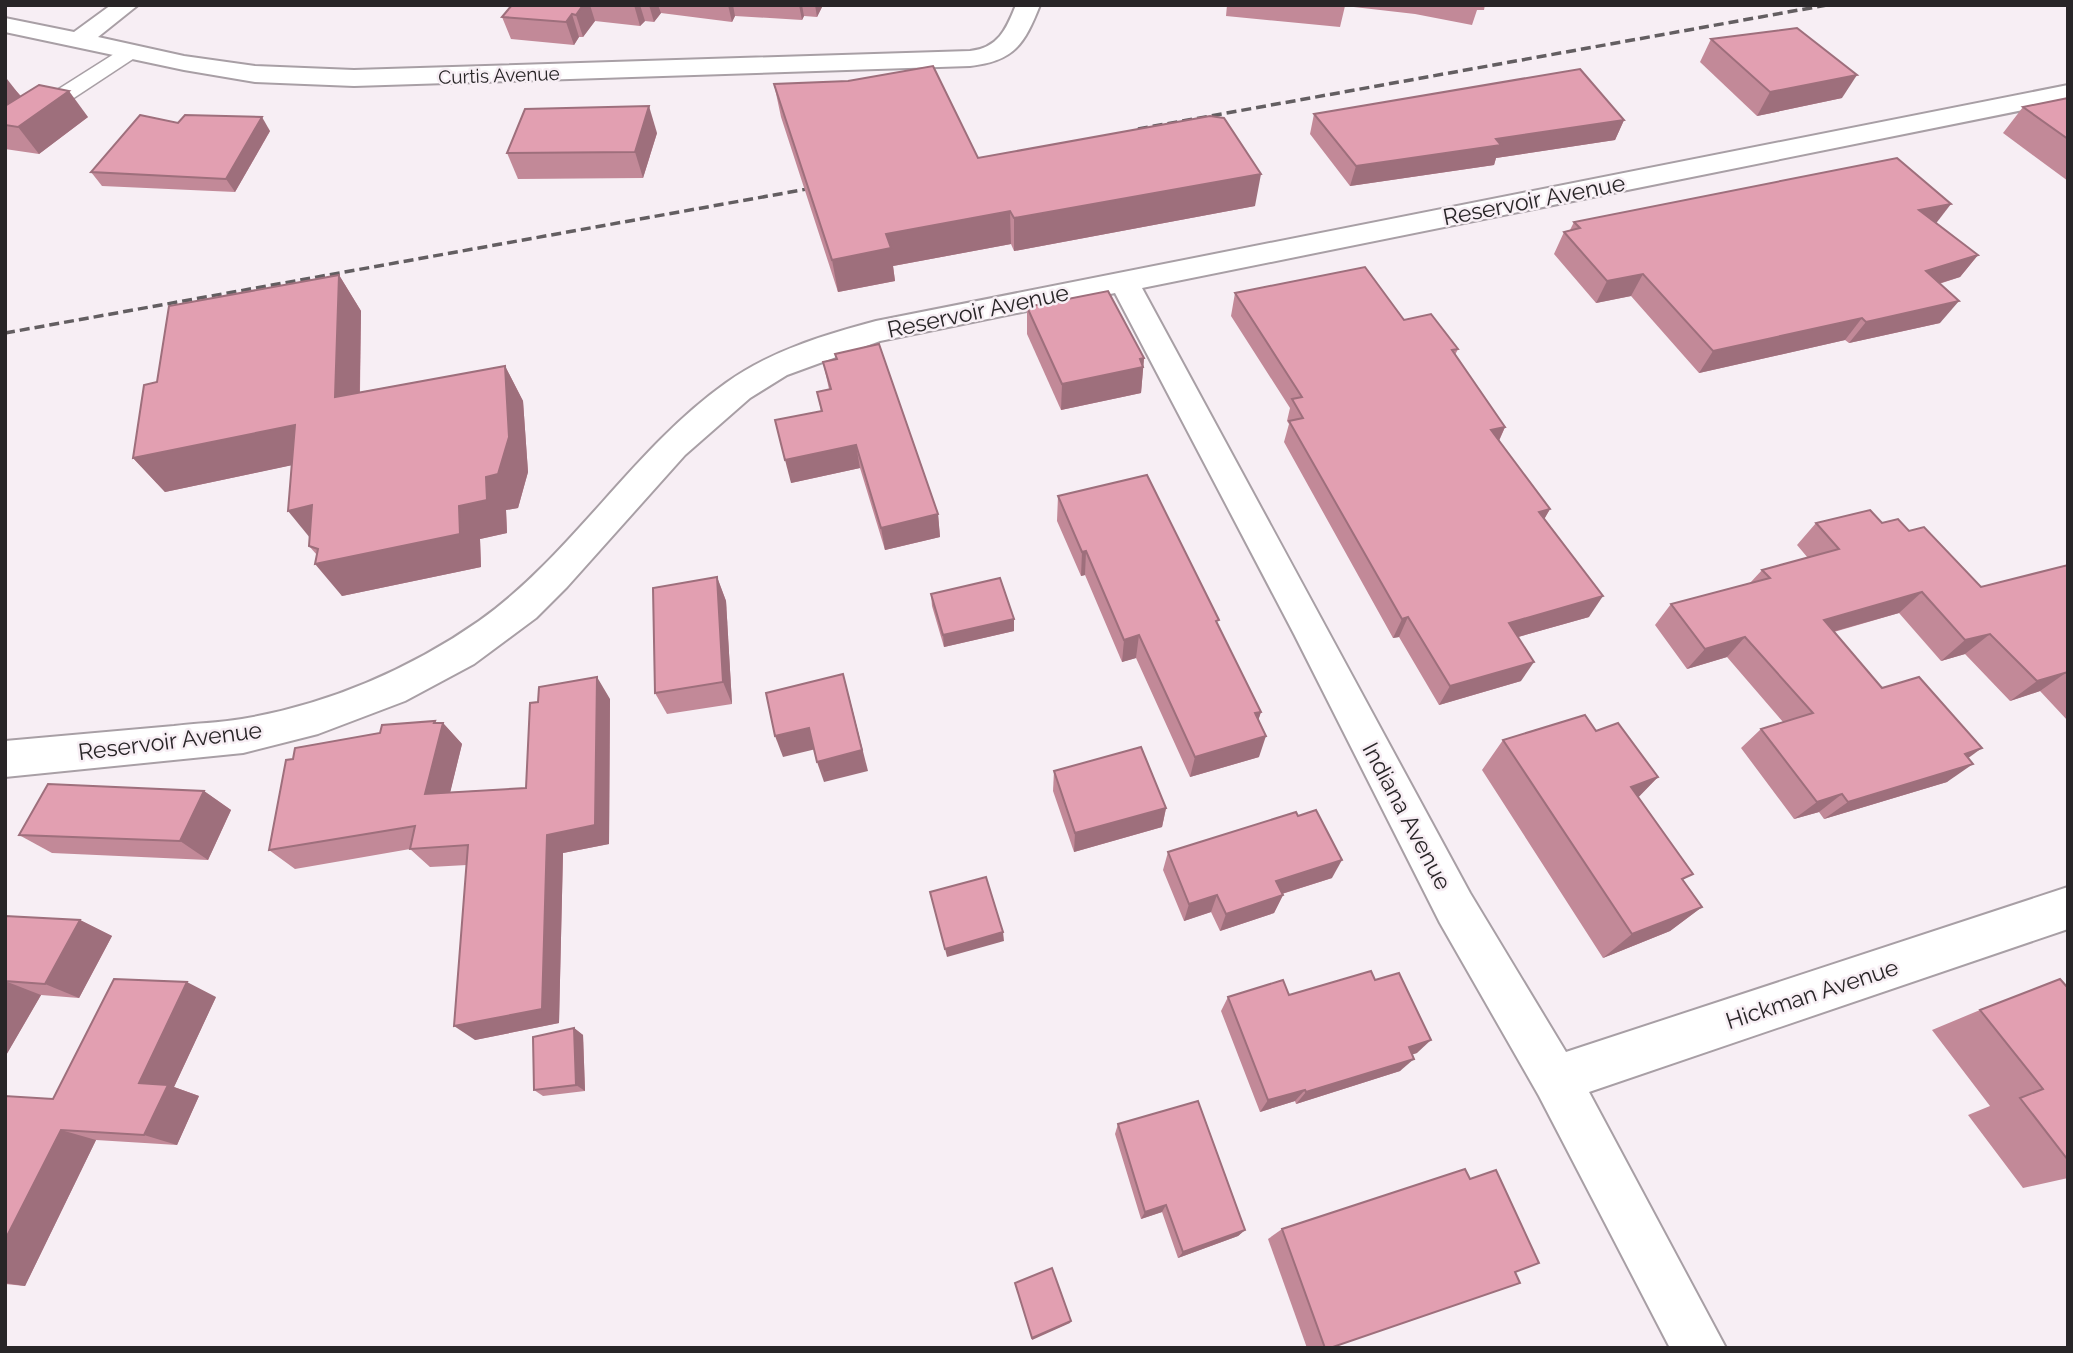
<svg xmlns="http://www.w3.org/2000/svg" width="2073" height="1353" font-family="Raleway,sans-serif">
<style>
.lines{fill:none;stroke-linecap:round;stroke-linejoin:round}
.lane-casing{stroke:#a89fa5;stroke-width:3}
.street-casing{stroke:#a89fa5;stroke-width:4}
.lane{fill:#fff;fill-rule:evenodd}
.street{fill:#fff;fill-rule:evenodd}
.rail{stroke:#635e61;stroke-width:3.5;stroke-dasharray:10 5;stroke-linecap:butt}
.wall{fill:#c28998}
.shaded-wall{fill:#9e6f7c}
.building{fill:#e29fb1;stroke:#9e6f7c;stroke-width:2}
.labels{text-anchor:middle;stroke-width:5;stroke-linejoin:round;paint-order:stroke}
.far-street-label{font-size:19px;fill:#282527;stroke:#f7eef4}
.street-label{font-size:23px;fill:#282527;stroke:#f7eef4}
</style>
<rect width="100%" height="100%" fill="#f7eef4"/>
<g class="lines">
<g class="lane-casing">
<polygon id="lane" points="132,45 139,47 142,51 139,55 13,138 5,139 5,123 125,47"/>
</g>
<g class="street-casing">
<g id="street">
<path d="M111,5H138L98,37L184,56L255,66L354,70L970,51C998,48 1006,30 1016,5H1040C1024,45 1014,61 970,66L354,86L255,82L184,70L5,32V18L74,32Z"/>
<path d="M2068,85V101L1142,288L1470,893L1566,1052L2068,887V929L1589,1092L1726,1348H1670L1539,1096L1440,923L1294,634L1115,293L880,341L787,375L750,398L685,455L567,587L536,618L474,664L405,701L318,734L243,753L5,777V741C61,736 117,731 174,726C196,723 219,723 242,719C326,705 409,670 479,621C573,554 632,450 726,383C770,351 824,335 876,321Z"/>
</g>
</g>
<use href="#lane" class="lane"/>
<use href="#street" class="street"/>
<g class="rail">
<polyline points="1138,129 1827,5"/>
<polyline points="5,333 824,186"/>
</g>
</g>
<g class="wall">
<polygon points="512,5 823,5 817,17 804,16 802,20 735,16 732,22 661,13 654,22 645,21 640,26 595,21 583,37 579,37 574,45 511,39 502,17"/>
<polygon points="1227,5 1485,5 1484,10 1477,10 1472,25 1415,14 1345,6 1340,27 1226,16"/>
<polygon points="1711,39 1842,98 1757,116 1700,62"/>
<polygon points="5,79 21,96 88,117 39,154 5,149"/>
<polygon points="774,84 978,158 1255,206 1014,251 1011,244 893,266 895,281 838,292 781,117"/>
<polygon points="2068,98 2068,181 2003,133 2023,107"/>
<polygon points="1314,114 1624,120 1615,140 1496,158 1494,165 1350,186 1310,134"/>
<polygon points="178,123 270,131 235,192 102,186 91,172"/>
<polygon points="657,133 643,178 518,179 507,153"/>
<polygon points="1574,222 1936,223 1978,255 1960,277 1939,284 1940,323 1849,343 1845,340 1699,373 1631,296 1596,303 1554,254 1564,232 1570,230"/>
<polygon points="339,275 361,311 360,392 505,366 523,401 528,472 518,508 506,510 507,533 480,539 481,567 342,596 317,555 309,546 310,537 292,465 165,492 133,458 157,382"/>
<polygon points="1235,293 1404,320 1458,349 1455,355 1505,427 1499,441 1550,509 1544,519 1589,617 1518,637 1521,681 1439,705 1399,637 1393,638 1284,442 1289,424 1287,421 1290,408 1231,316"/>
<polygon points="1027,307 1144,358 1141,393 1061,410 1027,334"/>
<polygon points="835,354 938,514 940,537 885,550 860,468 791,483 821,411 817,392 829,389 823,362 836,360"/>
<polygon points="1058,496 1218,625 1261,712 1258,720 1259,757 1190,777 1136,658 1122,662 1085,575 1081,576 1057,521"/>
<polygon points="1816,523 1882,523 1909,531 1981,587 2068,565 2068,721 2040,691 2010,701 1965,654 1941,661 1899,613 1834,632 1882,688 1968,758 1947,782 1824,819 1819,812 1794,819 1741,748 1761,729 1783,722 1727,657 1687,669 1655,625 1671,604 1750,583 1762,570 1808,558 1797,545"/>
<polygon points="717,577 726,601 732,704 667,714 655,693"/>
<polygon points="931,594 1014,631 944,647 932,606"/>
<polygon points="610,699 609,844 563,853 559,1023 475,1040 467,865 430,867 410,849 295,869 269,850 293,759 437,723 443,723 462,744 450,792 526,788"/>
<polygon points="1596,731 1658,777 1638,797 1684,881 1702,907 1670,931 1603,958 1482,770 1503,740"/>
<polygon points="1054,771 1166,808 1162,827 1074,852 1053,791"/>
<polygon points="204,791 231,810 208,860 52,853 19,835"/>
<polygon points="1168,852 1332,878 1282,894 1283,895 1274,913 1220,931 1211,912 1184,921 1163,870"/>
<polygon points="5,916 80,920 112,936 79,998 41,995 5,1057"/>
<polygon points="1375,980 1417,1053 1412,1054 1400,1071 1296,1104 1295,1101 1260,1112 1221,1011 1228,997 1289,995"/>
<polygon points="2068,988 2068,1178 2023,1188 1968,1115 1990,1106 1932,1030 1980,1010"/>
<polygon points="216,997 174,1087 199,1096 177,1145 96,1140 25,1286 5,1284 5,1096 53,1099"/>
<polygon points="574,1028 583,1035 585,1091 543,1096 534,1090"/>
<polygon points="1118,1124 1245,1230 1238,1236 1178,1258 1162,1212 1141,1219 1115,1134"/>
<polygon points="1282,1229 1515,1272 1330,1348 1307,1348 1268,1239"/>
</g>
<g class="shaded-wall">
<polygon points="583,5 590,5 595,21 583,37 576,15"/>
<polygon points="634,5 640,5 645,21 640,26"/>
<polygon points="649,5 658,5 661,13 654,22"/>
<polygon points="728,5 733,5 735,16 732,22"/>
<polygon points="799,5 802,5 804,16 802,20"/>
<polygon points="815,5 823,5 817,17"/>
<polygon points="572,14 579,37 574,45 566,22"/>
<polygon points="1857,75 1842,98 1757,116 1770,92"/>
<polygon points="7,79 28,106 5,120 5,80"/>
<polygon points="69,91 88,117 39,154 18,127"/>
<polygon points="649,106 657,133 643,178 635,152"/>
<polygon points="262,117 270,131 235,192 226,179"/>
<polygon points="1624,120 1615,140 1496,158 1494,165 1350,186 1356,166 1496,139"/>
<polygon points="1261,174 1255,206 1014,251 1014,218"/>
<polygon points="1951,204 1934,226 1919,210"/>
<polygon points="1010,211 1011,244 893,266 895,281 838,292 832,260 886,234"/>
<polygon points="1978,255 1960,277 1908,293 1926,271"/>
<polygon points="1643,274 1631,296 1596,303 1607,281"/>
<polygon points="339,275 361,311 359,432 335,397"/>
<polygon points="1959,301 1940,323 1849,343 1866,322"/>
<polygon points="1862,318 1845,340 1699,373 1713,351"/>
<polygon points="1144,358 1141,393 1061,410 1062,384"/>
<polygon points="505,366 523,401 528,472 518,508 506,510 507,533 480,539 481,567 342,596 315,564 459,506 486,477"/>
<polygon points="295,425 321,459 165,492 133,458"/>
<polygon points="1505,427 1495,449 1491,430"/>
<polygon points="856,445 860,468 791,483 785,460"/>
<polygon points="312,505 315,544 288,511"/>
<polygon points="1550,509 1538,530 1539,512"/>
<polygon points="938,514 940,537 885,550 881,528"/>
<polygon points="1086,551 1085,575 1081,576 1082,552"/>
<polygon points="717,577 726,601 732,704 723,682"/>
<polygon points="1922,592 1899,613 1803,640 1824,620"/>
<polygon points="1603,596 1589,617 1497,643 1509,623"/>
<polygon points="1408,617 1399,637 1393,638 1402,619"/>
<polygon points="1014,619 1014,631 944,647 943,635"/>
<polygon points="1990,634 1965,654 1941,661 1965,640"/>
<polygon points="1139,635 1136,658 1122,662 1124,640"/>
<polygon points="1745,637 1727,657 1687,669 1705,649"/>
<polygon points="1534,662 1521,681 1439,705 1450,686"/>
<polygon points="2067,672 2040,691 2010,701 2037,681"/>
<polygon points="597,677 610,699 609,844 563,853 559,1023 475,1040 454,1026 547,835"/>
<polygon points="849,696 868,771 824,782 817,762"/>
<polygon points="1261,712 1254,733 1255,713"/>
<polygon points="435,721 442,729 443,723 462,744 445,814 425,794"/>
<polygon points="809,728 816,749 783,757 775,736"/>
<polygon points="1266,736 1259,757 1190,777 1195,757"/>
<polygon points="1982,748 1956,767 1965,754"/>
<polygon points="1973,764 1947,782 1824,819 1848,802"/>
<polygon points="1658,777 1630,806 1631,787"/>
<polygon points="204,791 231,810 208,860 180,841"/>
<polygon points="1842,794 1819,812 1794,819 1817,802"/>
<polygon points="1166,808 1162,827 1074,852 1075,833"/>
<polygon points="1342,860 1332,878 1268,898 1276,881"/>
<polygon points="1217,895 1211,912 1184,921 1189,904"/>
<polygon points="1283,895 1274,913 1220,931 1226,914"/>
<polygon points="1702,907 1670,931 1603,958 1632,934"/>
<polygon points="80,920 112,936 79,998 45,984"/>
<polygon points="1003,932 1004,941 947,957 945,949"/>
<polygon points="5,981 41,995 5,1057"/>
<polygon points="187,982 216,997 174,1087 199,1096 177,1145 144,1135 139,1083"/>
<polygon points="574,1028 583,1035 585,1091 576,1085"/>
<polygon points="1431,1040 1417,1053 1395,1060 1409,1047"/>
<polygon points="1414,1059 1400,1071 1296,1104 1306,1092"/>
<polygon points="1305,1090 1295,1101 1260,1112 1268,1100"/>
<polygon points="61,1130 96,1140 25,1286 5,1283 5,1240"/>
<polygon points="1166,1205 1162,1212 1141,1219 1145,1212"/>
<polygon points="1245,1230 1238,1236 1178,1258 1183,1252"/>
<polygon points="1071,1321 1070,1323 1032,1340 1032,1338"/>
</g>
<g class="building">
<polygon points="512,5 583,5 576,15 572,14 566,22 502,17"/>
<polygon points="1797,28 1857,75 1770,92 1711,39"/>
<polygon points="933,66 978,158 1210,116 1224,118 1261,174 1014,218 1010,211 886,234 891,248 832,260 774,84 848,81"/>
<polygon points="1580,69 1624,120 1496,139 1501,145 1356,166 1314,114"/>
<polygon points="39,85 69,91 18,127 5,125 5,106"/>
<polygon points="2068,98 2068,139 2023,107"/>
<polygon points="649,106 635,152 507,153 525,109"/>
<polygon points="140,115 178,123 185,115 262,117 226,179 91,172"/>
<polygon points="1897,158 1951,204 1919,210 1978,255 1926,271 1959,301 1866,322 1862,318 1713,351 1643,274 1607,281 1564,232 1580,228 1574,222"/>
<polygon points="1365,267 1404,320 1431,314 1458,349 1452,350 1505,427 1491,430 1550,509 1539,512 1603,596 1509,623 1534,662 1450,686 1408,617 1402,619 1289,421 1303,418 1292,399 1302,397 1235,293"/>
<polygon points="339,275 335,397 505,366 509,437 498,474 486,477 487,500 459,506 460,534 315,564 318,549 309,546 312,505 288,511 295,425 133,458 144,385 157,382 169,306"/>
<polygon points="1108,291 1144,358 1140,359 1143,367 1062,384 1027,307"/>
<polygon points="879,344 938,514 881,528 856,445 785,460 775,420 822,411 817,392 831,389 823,362 837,359 835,354"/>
<polygon points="1147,475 1219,620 1216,621 1261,712 1255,713 1266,736 1195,757 1139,635 1124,640 1086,551 1082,552 1058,496"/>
<polygon points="1870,510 1882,523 1898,519 1909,531 1924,527 1981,587 2068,565 2068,672 2037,681 1990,634 1965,640 1922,592 1824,620 1882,688 1919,677 1982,748 1965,754 1973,764 1848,802 1842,794 1817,802 1761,729 1813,713 1745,637 1705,649 1671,604 1770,578 1762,570 1839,549 1816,523"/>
<polygon points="717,577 723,682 655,693 653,588"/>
<polygon points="1000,578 1014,619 943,635 931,594"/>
<polygon points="843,674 862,750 817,762 809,728 775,736 766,693"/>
<polygon points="597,677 595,825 547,835 542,1009 454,1026 468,845 410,849 415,826 269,850 286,760 293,759 295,748 380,733 382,725 435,721 434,723 443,723 425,794 526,788 530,703 538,702 539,687"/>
<polygon points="1585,715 1596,731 1618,723 1658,777 1631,787 1693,874 1682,879 1702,907 1632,934 1503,740"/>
<polygon points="1141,747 1166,808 1075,833 1054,771"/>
<polygon points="48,784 204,791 180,841 19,835"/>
<polygon points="1316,810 1342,860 1276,881 1283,895 1226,914 1217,895 1189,904 1168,852 1296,812 1298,816"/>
<polygon points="986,877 1003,932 945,949 930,892"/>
<polygon points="5,916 80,920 45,984 5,981"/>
<polygon points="1371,971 1375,980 1399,973 1431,1040 1409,1047 1414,1059 1306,1092 1305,1090 1268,1100 1228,997 1283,980 1289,995"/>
<polygon points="114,979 187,982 139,1083 168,1085 144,1135 61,1130 5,1240 5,1096 53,1099"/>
<polygon points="2060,979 2068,988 2068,1160 2020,1098 2043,1089 1980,1010"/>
<polygon points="574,1028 576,1085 534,1090 533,1037"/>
<polygon points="1198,1101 1245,1230 1183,1252 1166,1205 1145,1212 1118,1124"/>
<polygon points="1465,1169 1470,1179 1496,1170 1539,1263 1515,1272 1520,1283 1330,1348 1325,1348 1282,1229"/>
<polygon points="1052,1268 1071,1321 1032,1338 1015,1283"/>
</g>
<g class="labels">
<g class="far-street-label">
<text transform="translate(499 75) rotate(-2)" y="7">Curtis Avenue</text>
</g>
<g class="street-label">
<text transform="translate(1534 200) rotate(-11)" y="8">Reservoir Avenue</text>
<text transform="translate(978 311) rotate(-12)" y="8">Reservoir Avenue</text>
<text transform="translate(170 741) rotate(-7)" y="8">Reservoir Avenue</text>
<text transform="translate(1407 816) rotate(62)" y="8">Indiana Avenue</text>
<text transform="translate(1812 994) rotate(-18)" y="8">Hickman Avenue</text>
</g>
</g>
<rect width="2073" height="1353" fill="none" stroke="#282527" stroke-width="14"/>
</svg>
